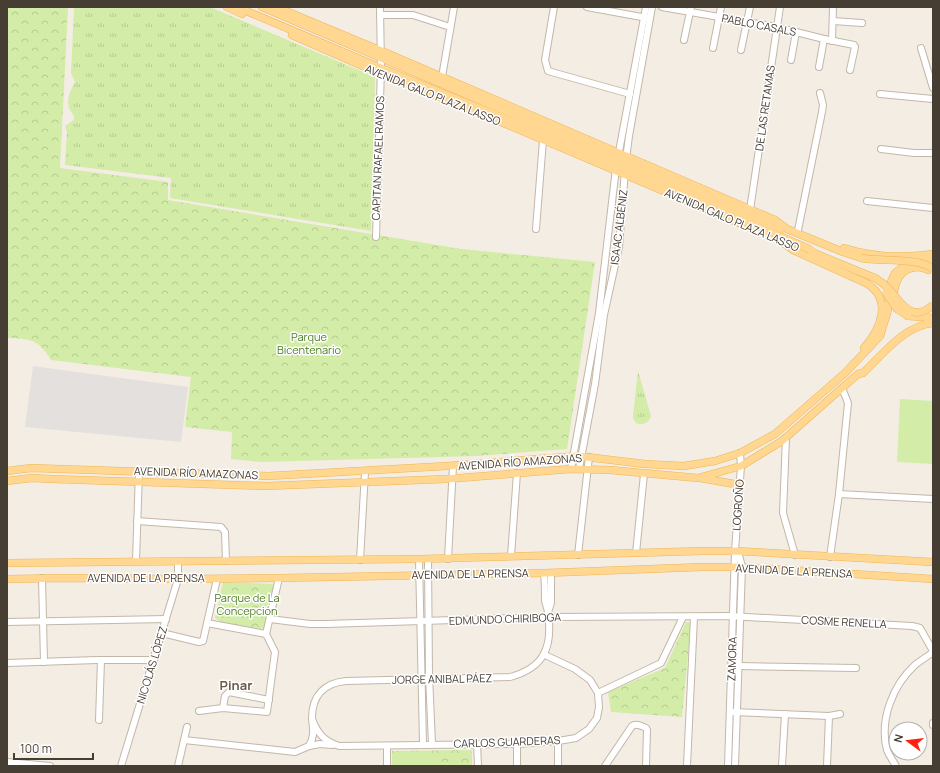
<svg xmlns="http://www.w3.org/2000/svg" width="940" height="773" font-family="Manrope,sans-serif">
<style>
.grass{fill:url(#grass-tufts)}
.park{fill:url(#park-crowns)}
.garden{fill:#d3eca8}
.parking{fill:#e4e0dd}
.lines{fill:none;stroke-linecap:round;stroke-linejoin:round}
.minor-casing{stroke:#c3b7a8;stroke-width:8}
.major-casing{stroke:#eeb557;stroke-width:8}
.minor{stroke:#fff;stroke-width:6}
.major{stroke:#ffd791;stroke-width:7}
.major-bridge-casing{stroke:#eeb557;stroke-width:8;stroke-linecap:butt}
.major-bridge{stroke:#ffd791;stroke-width:7}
.labels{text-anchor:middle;stroke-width:3;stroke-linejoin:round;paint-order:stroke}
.street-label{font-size:11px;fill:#463d33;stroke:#fff}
.park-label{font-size:11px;fill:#4b7d21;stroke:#fff}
.quarter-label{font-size:13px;font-weight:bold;fill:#6a5a49;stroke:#fff}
</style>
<defs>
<pattern id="grass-tufts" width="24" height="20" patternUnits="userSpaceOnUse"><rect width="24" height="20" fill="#d3eca8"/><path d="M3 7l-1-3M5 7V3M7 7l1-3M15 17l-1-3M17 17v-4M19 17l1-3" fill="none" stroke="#b6cb91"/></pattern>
<pattern id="park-crowns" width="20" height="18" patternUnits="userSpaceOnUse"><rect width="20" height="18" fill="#d3eca8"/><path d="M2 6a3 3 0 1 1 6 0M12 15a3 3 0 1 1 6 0" fill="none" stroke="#b6cb91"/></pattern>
</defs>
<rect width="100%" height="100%" fill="#f4ede4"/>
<g class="grass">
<path d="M74,7H210L375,77L371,231L170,198L171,178L65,165L67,133L65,126L74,120C74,112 71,114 69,108C66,99 71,89 75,82L71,73Z"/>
<path d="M638,371L651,416C648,426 634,428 633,416Z"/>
</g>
<g class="park">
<path d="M7,7H68L60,168L168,182V200L461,249L595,262L567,449L476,456L261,462L231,459L232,432L185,427L191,377L51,360C38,339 31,339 7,338Z"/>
<polygon points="223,582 273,584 274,587 265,630 262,628 258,630 221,622 215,618"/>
<polygon points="686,622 691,623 682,717 611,712 608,692 665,668"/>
<polygon points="472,750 472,766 392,766 392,751"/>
</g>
<g class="garden">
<polygon points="900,399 933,401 933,464 897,462"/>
<polygon points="432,751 432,766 397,766 397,752"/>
</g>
<polygon class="parking" points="33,366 188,387 181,442 25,427"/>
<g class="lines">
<g class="minor-casing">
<g id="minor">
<polyline points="554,7 545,60 548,71 630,94"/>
<polyline points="587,7 647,18"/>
<polyline points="662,7 776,27 824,39 854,45 855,47 850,70"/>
<polyline points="380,15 413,15 450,27"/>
<polyline points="833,21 862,23"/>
<polyline points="684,40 691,7"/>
<polyline points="832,41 833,7"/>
<polyline points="713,48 721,7"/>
<polyline points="921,48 933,88"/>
<polyline points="741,50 750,7"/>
<polyline points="791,60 796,32"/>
<polyline points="819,67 824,39"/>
<polyline points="442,77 454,7"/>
<polyline points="880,94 933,99"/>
<polyline points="881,149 914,153 933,153"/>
<polyline points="618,157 646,7"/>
<polyline points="626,159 629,136 652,7"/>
<polyline points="867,201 933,208"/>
<polyline points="750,210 780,7"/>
<polyline points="536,229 543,140"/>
<polyline points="798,230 822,112 823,105 820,93"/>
<polyline points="376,237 381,68 380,7"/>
<polyline points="786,438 783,513 795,555"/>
<polyline points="571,469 599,313 616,168"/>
<polyline points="579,469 595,384 604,315 619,247 625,170"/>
<polyline points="839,494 933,499"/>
<polyline points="137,521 221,527 225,532 226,561"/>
<polyline points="636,553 644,474"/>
<polyline points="578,555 589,457"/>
<polyline points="511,556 517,473"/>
<polyline points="830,557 839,494 848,403 842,388"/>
<polyline points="419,559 423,744"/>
<polyline points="428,559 429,675 432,744"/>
<polyline points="448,559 453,466"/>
<polyline points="360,560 365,472"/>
<polyline points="136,561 139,471"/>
<polyline points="42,578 44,662"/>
<polyline points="548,612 551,603 551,573"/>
<polyline points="270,619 310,624 326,624 549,617 729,616 912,626 920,628 933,651"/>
<polyline points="7,622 166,619"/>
<polyline points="207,623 266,634"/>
<polyline points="162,633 199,642 203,641 217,579"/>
<polyline points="7,663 97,660 154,660"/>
<polyline points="739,666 856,668"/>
<polyline points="598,693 661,663 683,617"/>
<polyline points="223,708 225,696 229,692 269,700"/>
<polyline points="199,711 223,708 267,712 275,652 266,634 279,578"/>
<polyline points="733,712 829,716 840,714"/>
<path d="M312,719C318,734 324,741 339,746L517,744L558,741L576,738L589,729L597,718L599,707L598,693L590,680L575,669L545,655"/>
<polyline points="99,720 101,660"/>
<polyline points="933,723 933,725"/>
<polyline points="184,740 295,752 309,746 320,744 332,745"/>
<polyline points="558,741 558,766"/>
<polyline points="477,744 478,766"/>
<polyline points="517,744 517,766"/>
<path d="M309,746C315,736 313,729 312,718C312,696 324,683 346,681L510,677C544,668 553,647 548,613C548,609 546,605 545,601C545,592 545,582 544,573"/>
<polyline points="387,746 387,766"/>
<polyline points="7,762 50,766"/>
<polyline points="121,766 178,579 178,562"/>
<polyline points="178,766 187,727"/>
<path d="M605,766L632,726C636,723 642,726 646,728L647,730L646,766"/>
<polyline points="687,766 694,617"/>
<polyline points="728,766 735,551 741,466 740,453"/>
<polyline points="735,766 742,567 739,555 735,551"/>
<polyline points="782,766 785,714"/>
<polyline points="827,766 829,716"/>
<path d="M896,766C893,761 889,755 887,750C879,720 893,685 915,665C921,660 927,657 933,652"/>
</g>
</g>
<g class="major-casing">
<g id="major">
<polyline points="227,7 242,14"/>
<polyline points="237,7 381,68 617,164 809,249 814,253 875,278"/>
<polyline points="262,7 781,229"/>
<polyline points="276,7 384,52 775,220 787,229 843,252 861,258"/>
<polyline points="292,35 381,74 468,108 753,229"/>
<path d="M783,243L793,250L866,283C893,299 881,329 864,348"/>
<path d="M844,248C872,257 904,258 933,254"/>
<path d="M893,300C894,294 894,287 897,281C902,268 917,264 928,270"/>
<polyline points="908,316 933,318"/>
<polyline points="7,471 31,468 268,476 447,466 578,456 645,464 684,466 715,461 740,453 775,434 845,373 880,336 888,310 890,284 895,273 906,264 933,260"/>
<polyline points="700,478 740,485"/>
<path d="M7,481L32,478L51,479L266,486L447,479L571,469L610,470L698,478L741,466L782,441L842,388L858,374L863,373C883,354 904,326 933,323"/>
<polyline points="7,563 419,559 704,551 735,551 933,562"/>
<polyline points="7,579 64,578 178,579 279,578 544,573 702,567 742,567 933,579"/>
</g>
</g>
<use href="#minor" class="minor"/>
<use href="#major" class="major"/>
<g class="major-bridge-casing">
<g id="major-bridge">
<path d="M861,258C881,262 918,257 933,269"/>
<path d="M875,278C880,281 884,284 888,288C901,302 911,324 933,305"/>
<polyline points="886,293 897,309 908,316"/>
</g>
</g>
<use href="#major-bridge" class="major-bridge"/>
</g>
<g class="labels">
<g class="street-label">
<text transform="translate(759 25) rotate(11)" y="4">PABLO CASALS</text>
<text transform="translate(433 95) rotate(22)" y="4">AVENIDA GALO PLAZA LASSO</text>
<text transform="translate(765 108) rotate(-82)" y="4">DE LAS RETAMAS</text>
<text transform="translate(378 158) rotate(-88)" y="4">CAPITAN RAFAEL RAMOS</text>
<text transform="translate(732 220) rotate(23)" y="4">AVENIDA GALO PLAZA LASSO</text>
<text transform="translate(619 227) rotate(-83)" y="4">ISAAC ALBÉNIZ</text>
<text transform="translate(520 462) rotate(-4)" y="4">AVENIDA RÍO AMAZONAS</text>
<text transform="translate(196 473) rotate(2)" y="4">AVENIDA RÍO AMAZONAS</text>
<text transform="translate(738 505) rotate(-86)" y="4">LOGROÑO</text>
<text transform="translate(794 571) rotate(3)" y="4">AVENIDA DE LA PRENSA</text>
<text transform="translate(470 574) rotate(-1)" y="4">AVENIDA DE LA PRENSA</text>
<text x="146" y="582">AVENIDA DE LA PRENSA</text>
<text transform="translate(505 619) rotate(-2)" y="4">EDMUNDO CHIRIBOGA</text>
<text transform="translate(844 622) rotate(3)" y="4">COSME RENELLA</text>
<text transform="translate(732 659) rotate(-88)" y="4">ZAMORA</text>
<text transform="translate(152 665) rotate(-73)" y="4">NICOLÁS LÓPEZ</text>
<text transform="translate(442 679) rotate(-1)" y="4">JORGE ANIBAL PÁEZ</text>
<text transform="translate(507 742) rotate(-2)" y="4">CARLOS GUARDERAS</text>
</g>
<g class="park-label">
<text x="309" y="341">Parque<tspan x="309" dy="13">Bicentenario</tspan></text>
<text x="247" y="602">Parque de La<tspan x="247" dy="13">Concepción</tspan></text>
</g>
<g class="quarter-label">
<text x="236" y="690">Pinar</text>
</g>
</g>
<rect width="940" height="773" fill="none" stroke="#463d33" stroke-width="16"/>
<g transform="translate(908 741) rotate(285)"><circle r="19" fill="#ffffff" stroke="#b5b1ad"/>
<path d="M0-3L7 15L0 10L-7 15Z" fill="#ff210f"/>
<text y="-6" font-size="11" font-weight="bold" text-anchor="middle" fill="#463d33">N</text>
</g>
<path d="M14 753v6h79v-6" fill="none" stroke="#463d33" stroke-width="2"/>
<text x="20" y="753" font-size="12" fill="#463d33" stroke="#ffffff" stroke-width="3" paint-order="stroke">100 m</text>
</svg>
